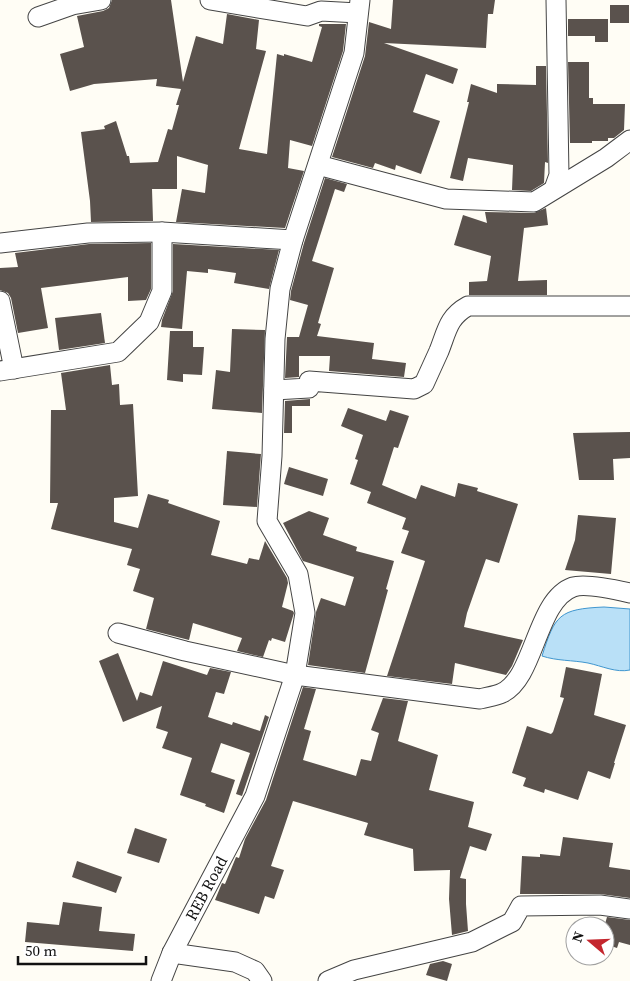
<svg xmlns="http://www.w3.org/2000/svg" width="630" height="981" font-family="'Source Serif 4',serif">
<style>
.water{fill:#b9e0f7;stroke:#3f96cf}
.building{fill:#5a524d}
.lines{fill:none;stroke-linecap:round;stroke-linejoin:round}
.minor-casing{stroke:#444;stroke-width:21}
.minor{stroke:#fff;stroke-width:19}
.labels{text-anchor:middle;stroke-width:5;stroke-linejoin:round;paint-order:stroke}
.street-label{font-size:16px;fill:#111;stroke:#fff}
</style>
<rect width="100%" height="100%" fill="#fffdf5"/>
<path class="water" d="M604,607L630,609V670C616,673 602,666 588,663C572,660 557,661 542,656C555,615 559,609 604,607Z"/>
<g class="building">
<polygon points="112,0 171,0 183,82 196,36 223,44 227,14 259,20 256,49 266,51 239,149 267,154 277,54 284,56 284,54 312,62 322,27 319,26 319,24 346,24 343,51 312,146 290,140 288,168 304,171 285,228 176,222 182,189 205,193 208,165 177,156 177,189 152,189 153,221 91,222 90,201 81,132 105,129 104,126 116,121 127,156 129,156 130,163 158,162 168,129 172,130 179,105 176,105 181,89 156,86 157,79 94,84 70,91 60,54 84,47 77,16 103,11 109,8"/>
<polygon points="393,0 495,0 493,14 488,14 486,48 384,43 458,69 453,84 426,74 413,112 440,121 421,174 396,165 395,170 375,163 373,168 332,157 365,56 369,22 391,29"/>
<rect x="610" y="5" width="19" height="18"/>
<polygon points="568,19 608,19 608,42 595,42 595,36 568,36"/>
<polygon points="568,62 589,62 589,98 593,98 593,104 625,104 624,130 614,138 608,138 608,141 592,141 592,143 570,143"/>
<polygon points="536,66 546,66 548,163 545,162 544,183 531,191 512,190 513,165 468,158 463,181 450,178 469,102 467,102 471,84 497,93 497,84 536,85"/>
<polygon points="325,178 347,184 344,192 335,189 312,261 334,268 318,323 321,324 317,336 374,343 372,359 406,363 404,377 329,371 330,356 299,356 299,377 285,378 287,337 299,337 308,305 290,300 291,291 304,243"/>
<polygon points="546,208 548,225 524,228 518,281 547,280 547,295 469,295 469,282 487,281 491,256 454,245 463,215 487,223 485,212 534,213"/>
<polygon points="151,243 151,289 146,300 128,301 128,277 41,288 48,328 18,333 11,298 8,293 0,290 0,268 18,267 15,253 89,244"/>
<polygon points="173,244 279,250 269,289 234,283 236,273 208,269 208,273 187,271 182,329 161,327 162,320 173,291"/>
<polygon points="101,313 105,343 59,350 55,318"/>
<polygon points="232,329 265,330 262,413 212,409 216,370 230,372"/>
<polygon points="170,331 193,331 193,347 204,347 202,375 183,374 183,382 167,380"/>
<polygon points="110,365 112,385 119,384 120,405 133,404 138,496 114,498 114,522 138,528 148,494 169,500 168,503 220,521 211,555 247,564 249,558 259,560 265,541 287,578 288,583 282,607 293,611 294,613 285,642 272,638 271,641 269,640 263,657 237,651 242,638 193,623 189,640 146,629 154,598 133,591 140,569 127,565 132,549 51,529 58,503 50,503 51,410 66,410 61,373"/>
<polygon points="310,399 310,406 292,406 292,433 284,433 285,401"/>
<polygon points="348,408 386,421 390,410 409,416 398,448 394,447 382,485 416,499 421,485 455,497 458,483 478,488 477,491 518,504 499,563 486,559 467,613 464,627 523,640 512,666 506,675 455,663 452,684 387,676 425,561 401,553 409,531 402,529 406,518 367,503 371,492 350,484 358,460 355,459 363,435 341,426"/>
<polygon points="630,432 630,458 613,459 614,480 579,480 573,433"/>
<polygon points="227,451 261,454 257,507 223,505"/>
<polygon points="289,467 328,479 323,496 284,484"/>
<polygon points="309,511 329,518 323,535 357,547 356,551 394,561 386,589 388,590 365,673 308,665 316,612 321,598 345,606 354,577 303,561 283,523"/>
<polygon points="578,515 616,518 611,574 565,570 575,540"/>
<polygon points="118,653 137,701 140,692 152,696 163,661 207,675 210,668 231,672 224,694 216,692 208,717 232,725 233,722 260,731 265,715 269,717 242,796 236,794 250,753 221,743 211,772 235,780 224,813 205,806 206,804 180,795 192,758 162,748 168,732 156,728 162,706 123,722 99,661"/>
<polygon points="566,667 602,674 594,715 626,725 614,763 615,763 610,779 588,771 578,800 545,789 544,793 523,786 526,778 512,773 527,726 551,734 553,732 564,698 560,697"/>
<polygon points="303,687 316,689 304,729 311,731 303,760 356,776 361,759 371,761 379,733 371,730 383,698 408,701 398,741 438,755 429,790 474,802 468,827 492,834 486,851 470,846 460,878 466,879 466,904 468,931 452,935 449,899 450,870 414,871 413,849 364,835 368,823 293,801 271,866 284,870 274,899 265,896 259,914 215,900 222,883 225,884 236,857 239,858 245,839 266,800"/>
<polygon points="135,828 167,839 159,863 127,853"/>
<polygon points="563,837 613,843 609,867 630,870 630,898 600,894 520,894 522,856 540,857 540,854 560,856"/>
<polygon points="77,861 122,877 116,893 72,877"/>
<polygon points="63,902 102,907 99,931 135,934 133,951 25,942 27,922 59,925"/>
<polygon points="607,917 630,920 630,945 619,942 617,948 605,944 605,924"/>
<polygon points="443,961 452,964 447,981 426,975 430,964"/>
</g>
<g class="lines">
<g class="minor-casing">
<g id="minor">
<polyline points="210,0 307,16 321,11 358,13"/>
<polyline points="38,17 72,5 101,0"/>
<polyline points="318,165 446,199 534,202 606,158 630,140"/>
<polyline points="554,189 559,175 556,0"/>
<polyline points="0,243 88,233 162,232"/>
<polyline points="0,301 14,369"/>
<polyline points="0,371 118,352 149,322 162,291 162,232 293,240"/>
<path d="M274,390L309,388V381L414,389L424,384C429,373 434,362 439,351C447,331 448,317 468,306H630"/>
<path d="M118,633L185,651L295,675L480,699C487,697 496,696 502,693C535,678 536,600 573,587C585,583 617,590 630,593"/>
<polyline points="172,953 235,962 255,971 262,981"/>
<polyline points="161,981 172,953 255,796 295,675 305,613 298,574 267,521 272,456 275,339 280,289 293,240 354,53 360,0"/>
<polyline points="328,981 354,970 472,942 512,922 521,906 600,905 630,909"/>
</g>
</g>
<use href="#minor" class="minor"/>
</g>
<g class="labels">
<g class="street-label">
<text transform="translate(206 888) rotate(-62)" y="6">REB Road</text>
</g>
</g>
<g transform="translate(590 941) rotate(289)"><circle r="24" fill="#ffffff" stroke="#a0a0a0"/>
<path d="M0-4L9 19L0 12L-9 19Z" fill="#c4262e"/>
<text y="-8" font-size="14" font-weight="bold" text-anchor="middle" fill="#111111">N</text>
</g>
<path d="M18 956v8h128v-8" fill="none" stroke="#111111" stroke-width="2.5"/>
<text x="25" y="956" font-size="15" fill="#111111" stroke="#ffffff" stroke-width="4" paint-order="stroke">50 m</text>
</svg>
